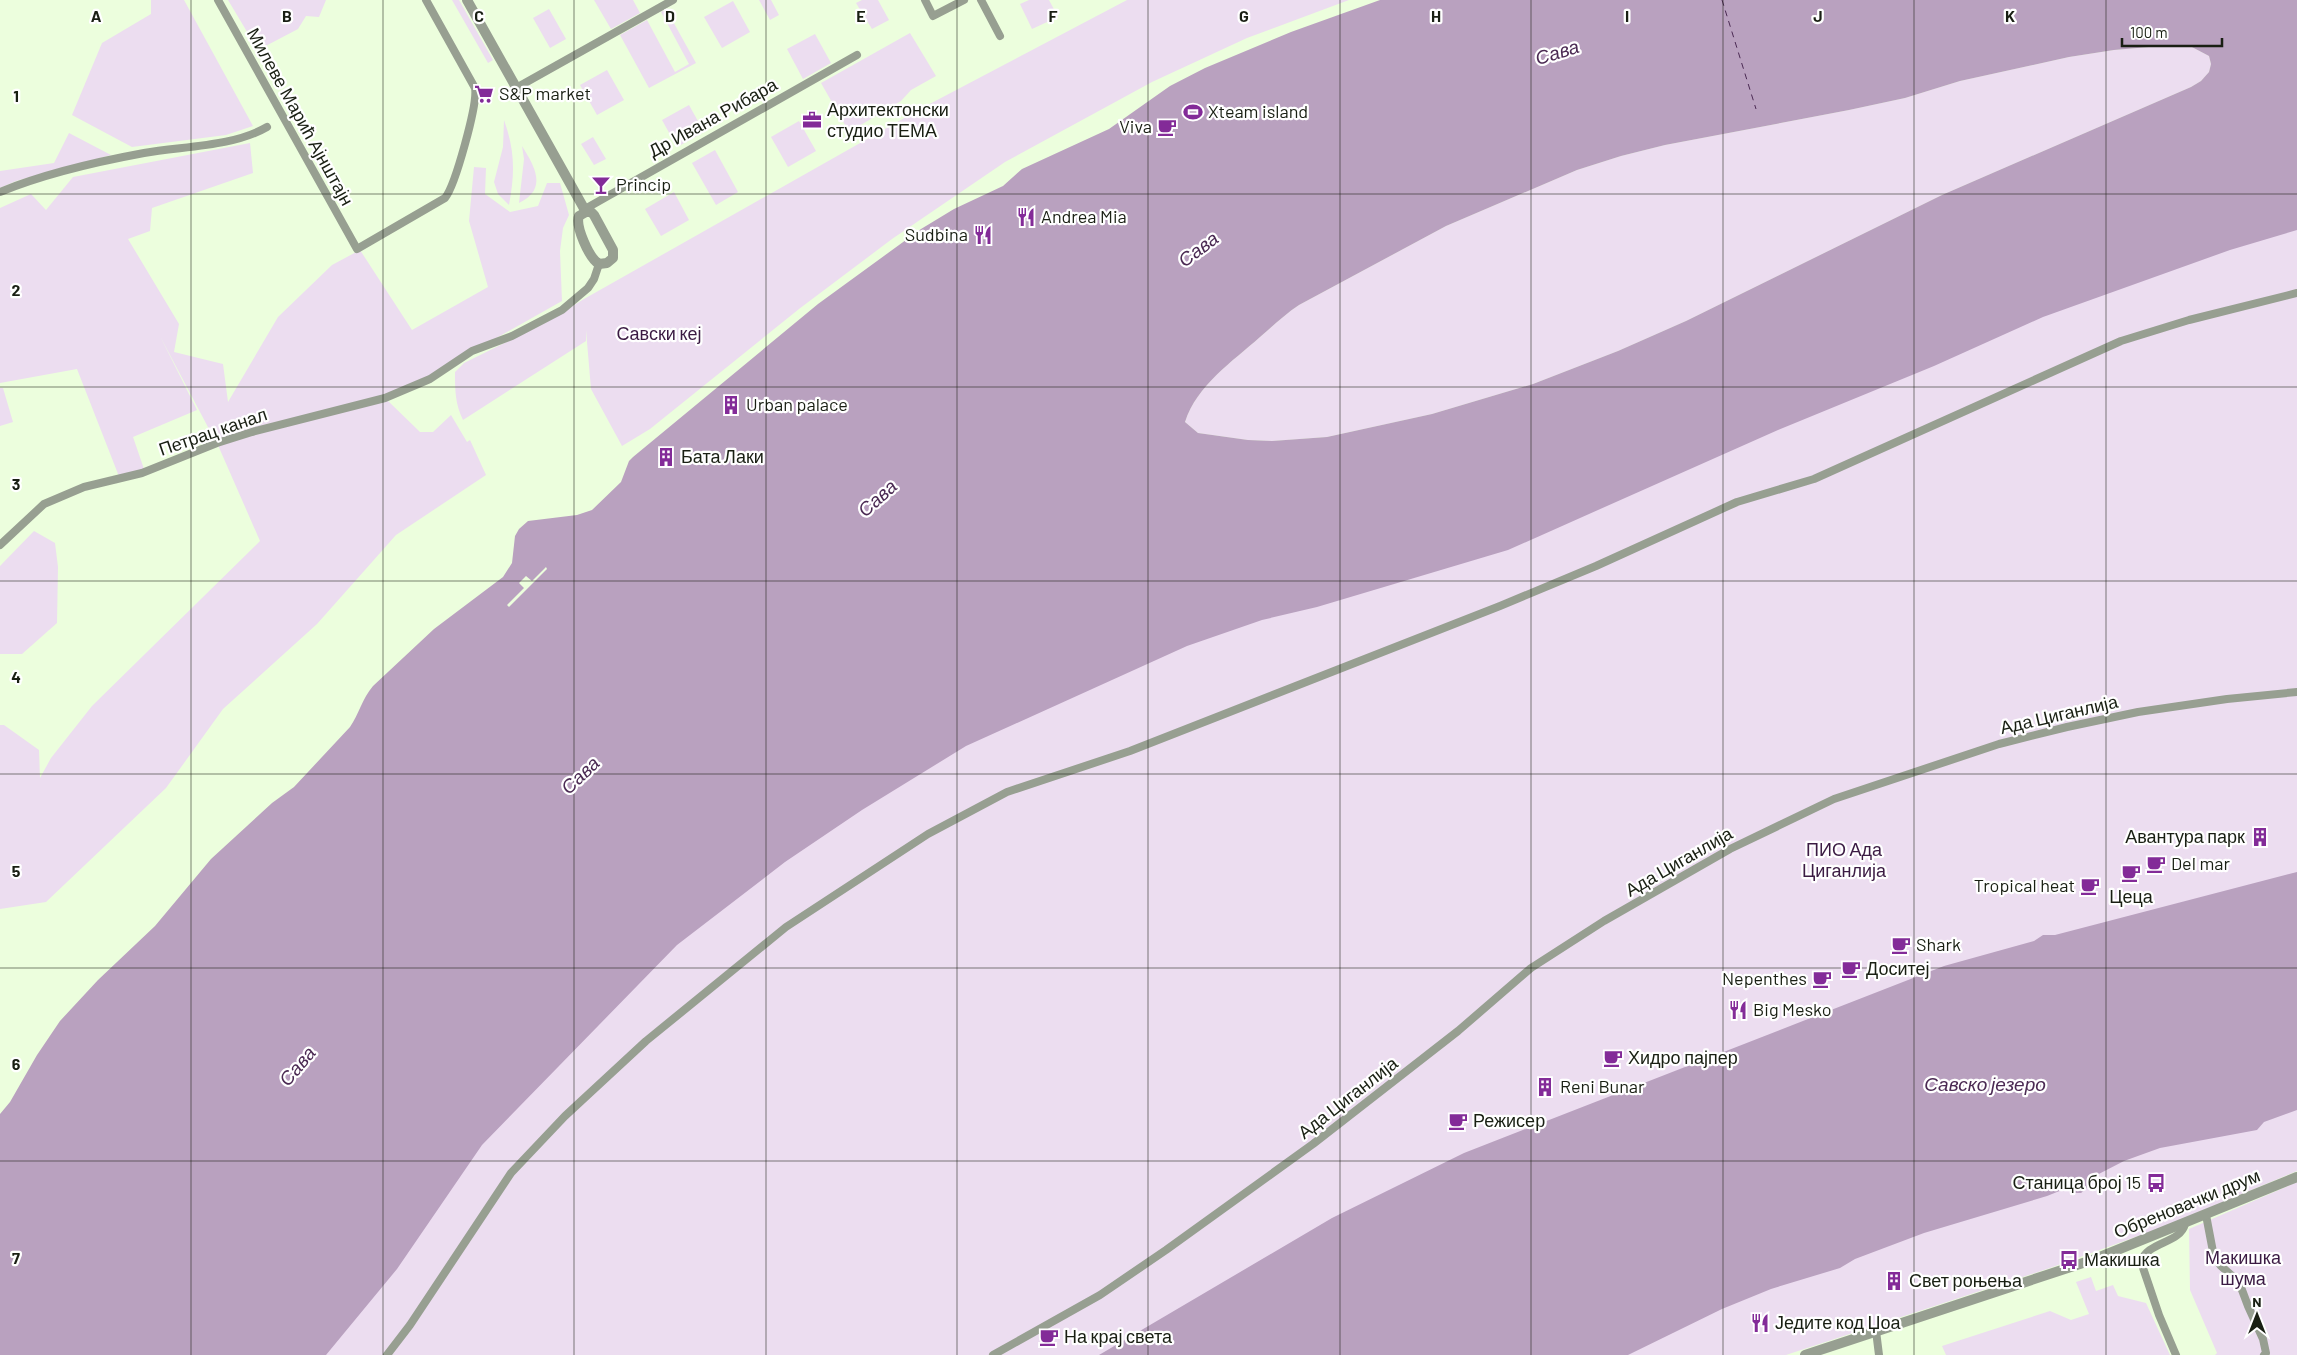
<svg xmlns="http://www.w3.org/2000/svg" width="2297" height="1355" font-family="Barlow,sans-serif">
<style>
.green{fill:#ecddf0}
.water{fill:#b9a1bf;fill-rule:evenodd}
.pier{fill:#ecfedd}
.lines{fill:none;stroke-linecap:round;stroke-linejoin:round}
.ferry{stroke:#4b2a53;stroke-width:1;stroke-dasharray:6 5;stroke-linecap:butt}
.minor{stroke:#979f91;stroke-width:8}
.tertiary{stroke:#979f91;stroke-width:10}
.grid{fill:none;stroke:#191f13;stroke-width:1;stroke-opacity:0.55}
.labels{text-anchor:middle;stroke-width:4.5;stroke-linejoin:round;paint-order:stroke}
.poi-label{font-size:18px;fill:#191f13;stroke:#fff;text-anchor:start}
.street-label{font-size:18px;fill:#191f13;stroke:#fff}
.park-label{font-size:18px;fill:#3b1b43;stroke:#fff}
.water-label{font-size:19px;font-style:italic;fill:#4b2a53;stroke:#fff}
.grid-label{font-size:16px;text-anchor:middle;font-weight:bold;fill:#191f13;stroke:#fff;stroke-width:4.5;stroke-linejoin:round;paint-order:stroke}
</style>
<rect width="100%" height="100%" fill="#ecfedd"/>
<g class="green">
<polygon points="151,0 184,0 253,126 226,135 132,147 72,115 102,43 151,14"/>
<polygon points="228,0 326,0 319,17 306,16 298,29 258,50"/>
<polygon points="452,0 459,0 493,60 488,63"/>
<polygon points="594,0 633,0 640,13 611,29"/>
<polygon points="759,0 771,0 779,15 770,20"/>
<polygon points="862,0 878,0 889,20 872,29 856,3"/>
<polygon points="1029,0 1049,0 1058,17 1032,29 1020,4"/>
<path d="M1127,0H1349L1247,38L1152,82L1005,162L892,239L799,309L650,429L622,446L591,389L586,330V341L463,420C455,404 455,390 455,372L464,363L543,324L584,299L922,108Z"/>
<polygon points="733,1 750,32 722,48 704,17"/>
<polygon points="549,9 566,39 550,48 533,18"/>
<polygon points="666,9 696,63 649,88 620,35 647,20 675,72 689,64 661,12"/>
<polygon points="910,33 936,76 911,90 901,101 849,132 821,83"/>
<polygon points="815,34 831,63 803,79 787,49"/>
<path d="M2172,45L2190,46L2209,56L2211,64L2209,72L2201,81L2191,87L1942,195L1686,321L1618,351L1533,384L1432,414L1327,437L1272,441L1248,440L1198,433L1185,422C1197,385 1232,362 1260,337C1273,326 1284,315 1299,305L1446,226L1577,170L1621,156L1665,145L1849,110L1905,98L1960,81L2069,57L2114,50Z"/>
<polygon points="607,70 624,100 597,115 580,85"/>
<polygon points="689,105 704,132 677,147 662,120"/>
<path d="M504,120C515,151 515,173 509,205L498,194L494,182L503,147Z"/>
<polygon points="799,121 816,151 788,167 771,137"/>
<polygon points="69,133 111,155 16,181 0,188 0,171 54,163"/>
<polygon points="593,137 606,159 594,165 581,144"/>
<polygon points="250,143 253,173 152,208 150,231 128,239 179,324 174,352 223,364 228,402 278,317 332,265 360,250 412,330 488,287 469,221 474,167 486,168 485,194 510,212 538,206 547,183 560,183 569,215 563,228 560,251 562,301 404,390 221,438 210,431 160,336 197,410 133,437 145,472 120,479 77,369 0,383 0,208 31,194 46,210 73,177"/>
<path d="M522,146C535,167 548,189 519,203L524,159Z"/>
<polygon points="715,150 738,192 716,205 692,163"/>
<polygon points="2297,183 2297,1171 2163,1227 2050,1268 1786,1355 266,1355 365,1230 905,726"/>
<polygon points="674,192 689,220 661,236 645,209"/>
<polygon points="0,388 3,388 13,422 0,426"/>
<polygon points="385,398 420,432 433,432 451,415 467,442 470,440 486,475 396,535 317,624 223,709 166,788 46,902 0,909 0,725 4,725 39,750 40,778 51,758 92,706 260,541 217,443"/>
<polygon points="34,531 55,543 58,567 57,623 22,654 0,654 0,566"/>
<polygon points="2297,1182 2297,1355 2215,1355 2217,1353 2190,1290 2189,1229"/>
<polygon points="2091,1277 2096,1291 2113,1285 2118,1296 2146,1303 2170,1355 1946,1355 1942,1346 2050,1311 2071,1320 2089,1314 2076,1282"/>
</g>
<g class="water">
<path d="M1380,0H2297V230L2230,250L2043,317L1934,366L1778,430L1508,550L1317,607L1262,620L1187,646L966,746L862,810L785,862L677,945L482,1145L397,1269L326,1355H0V1114L10,1102L37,1055L60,1021L98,980L155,926L211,859L272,803L294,787L350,727C359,714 362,699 373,686L434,629L503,577L512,563L515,536L519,529L528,521L577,515L592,510L621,482L629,461L633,457L818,304L921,229L954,209L1003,186L1022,169L1109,129L1170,86L1205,68L1291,32ZM2172,45L2190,46L2209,56L2211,64L2209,72L2201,81L2191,87L1942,195L1686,321L1618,351L1533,384L1432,414L1327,437L1272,441L1248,440L1198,433L1185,422C1197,385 1232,362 1260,337C1273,326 1284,315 1299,305L1446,226L1577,170L1621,156L1665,145L1849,110L1905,98L1960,81L2069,57L2114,50Z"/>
<polygon points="2297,872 2297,1110 2264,1122 2257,1130 2160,1148 2124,1161 2089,1179 2087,1188 2081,1193 2073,1193 2067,1188 2047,1196 1924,1233 1855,1259 1840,1268 1771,1289 1722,1309 1628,1355 1099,1355 1332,1218 1464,1153 1944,966 2034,941 2043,935 2055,935"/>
</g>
<polygon class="pier" points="546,567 547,569 509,607 507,605 524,588 519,583 526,576 532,581"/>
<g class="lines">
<polyline class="ferry" points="1722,0 1756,109"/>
<g class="minor">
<path d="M218,0L357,249L445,198C455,186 478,104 475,88L426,0"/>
<polyline points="925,0 933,16 964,0"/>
<polyline points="981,0 1000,36"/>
<polyline points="516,88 673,0"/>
<path d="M0,192C46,173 95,162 144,153C183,146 233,147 267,127"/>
<polyline points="585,209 857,55"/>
<polyline points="0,545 44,504 84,487 142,473 217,443 252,432 385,398 430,379 472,351 512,336 562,310 588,288 594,279 599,264"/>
<polyline points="2206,1215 2214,1257 2221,1266 2239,1282 2248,1306 2263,1339 2266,1353 2264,1355"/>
<polyline points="1876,1331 1879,1355"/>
<polyline points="387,1355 410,1325 511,1173 565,1116 646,1041 786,927 928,834 1007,792 1130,751 1500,606 1596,566 1737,502 1814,479 2121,341 2189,320 2297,293"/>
<polyline points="993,1355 1100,1295 1166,1250 1313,1144 1458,1031 1531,968 1604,921 1730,849 1834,799 1999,744 2067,727 2138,712 2227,699 2297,692"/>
<path d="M2176,1355L2159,1315L2141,1262C2147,1241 2180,1244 2185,1224"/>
</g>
<g class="tertiary">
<polyline points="467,0 586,212"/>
<path d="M586,212H591L594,215L613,250V258L607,263L599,264C589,258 575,226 579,216Z"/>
<polyline points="1805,1355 2095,1259 2297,1177"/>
</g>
</g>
<path class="grid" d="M191,0V1355M383,0V1355M574,0V1355M766,0V1355M957,0V1355M1148,0V1355M1340,0V1355M1531,0V1355M1723,0V1355M1914,0V1355M2106,0V1355M0,194H2297M0,387H2297M0,581H2297M0,774H2297M0,968H2297M0,1161H2297"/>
<defs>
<g id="supermarket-bare" transform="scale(1.5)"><path d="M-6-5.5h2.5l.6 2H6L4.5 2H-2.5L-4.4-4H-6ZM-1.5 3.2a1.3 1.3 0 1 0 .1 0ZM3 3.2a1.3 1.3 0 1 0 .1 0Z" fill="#832b98" stroke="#fff" stroke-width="2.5" paint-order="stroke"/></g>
<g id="stadium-bare" transform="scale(1.5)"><path d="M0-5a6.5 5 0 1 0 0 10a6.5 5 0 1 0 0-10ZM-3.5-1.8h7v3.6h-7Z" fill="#832b98" stroke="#fff" stroke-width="2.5" paint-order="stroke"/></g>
<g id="office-bare" transform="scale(1.5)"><path d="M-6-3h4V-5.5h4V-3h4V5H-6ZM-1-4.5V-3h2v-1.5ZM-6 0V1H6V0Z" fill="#832b98" stroke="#fff" stroke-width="2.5" paint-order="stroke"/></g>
<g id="cafe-bare" transform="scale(1.5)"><path d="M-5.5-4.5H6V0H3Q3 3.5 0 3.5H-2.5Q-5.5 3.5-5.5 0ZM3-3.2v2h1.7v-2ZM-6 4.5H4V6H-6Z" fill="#832b98" stroke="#fff" stroke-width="2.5" paint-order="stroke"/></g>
<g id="bar-bare" transform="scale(1.5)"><path d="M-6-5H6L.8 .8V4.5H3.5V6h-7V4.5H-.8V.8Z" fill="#832b98" stroke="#fff" stroke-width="2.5" paint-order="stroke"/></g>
<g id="restaurant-bare" transform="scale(1.5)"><path d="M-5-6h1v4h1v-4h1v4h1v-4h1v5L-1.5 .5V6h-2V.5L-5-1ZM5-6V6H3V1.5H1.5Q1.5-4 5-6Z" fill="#832b98" stroke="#fff" stroke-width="2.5" paint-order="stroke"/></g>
<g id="building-bare" transform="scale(1.5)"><path d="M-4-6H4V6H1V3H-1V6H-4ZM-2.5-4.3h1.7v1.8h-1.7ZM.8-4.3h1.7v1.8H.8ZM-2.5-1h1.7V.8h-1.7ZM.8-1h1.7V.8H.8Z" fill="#832b98" stroke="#fff" stroke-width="2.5" paint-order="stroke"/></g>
<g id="bus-bare" transform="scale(1.5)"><path d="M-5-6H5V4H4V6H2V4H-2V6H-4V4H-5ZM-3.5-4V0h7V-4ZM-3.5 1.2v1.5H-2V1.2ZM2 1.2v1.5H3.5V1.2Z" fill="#832b98" stroke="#fff" stroke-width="2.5" paint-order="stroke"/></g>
</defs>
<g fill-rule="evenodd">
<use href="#supermarket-bare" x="484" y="94"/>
<use href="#stadium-bare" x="1193" y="112"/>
<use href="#office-bare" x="812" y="120"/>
<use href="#cafe-bare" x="1167" y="127"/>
<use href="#bar-bare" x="601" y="185"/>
<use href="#restaurant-bare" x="1026" y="217"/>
<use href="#restaurant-bare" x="983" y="235"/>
<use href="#building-bare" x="731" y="405"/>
<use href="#building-bare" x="666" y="457"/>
<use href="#building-bare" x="2260" y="837"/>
<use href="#cafe-bare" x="2156" y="864"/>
<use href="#cafe-bare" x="2131" y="873"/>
<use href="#cafe-bare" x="2090" y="886"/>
<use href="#cafe-bare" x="1901" y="945"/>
<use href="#cafe-bare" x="1851" y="969"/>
<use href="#cafe-bare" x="1822" y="979"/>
<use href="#restaurant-bare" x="1738" y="1010"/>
<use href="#cafe-bare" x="1613" y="1058"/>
<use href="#building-bare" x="1545" y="1087"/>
<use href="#cafe-bare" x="1458" y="1121"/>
<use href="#bus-bare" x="2156" y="1183"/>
<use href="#bus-bare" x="2069" y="1260"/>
<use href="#building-bare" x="1894" y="1281"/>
<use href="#restaurant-bare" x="1760" y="1323"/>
<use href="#cafe-bare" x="1049" y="1337"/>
</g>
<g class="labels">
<g class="poi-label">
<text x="499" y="100">S&amp;P market</text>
<text x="827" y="116">Архитектонски<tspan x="827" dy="21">студио ТЕМА</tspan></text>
<text x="1208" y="118">Xteam island</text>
<text x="1152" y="133" text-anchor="end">Viva</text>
<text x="616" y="191">Princip</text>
<text x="1041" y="223">Andrea Mia</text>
<text x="968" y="241" text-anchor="end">Sudbina</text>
<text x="746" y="411">Urban palace</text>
<text x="681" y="463">Бата Лаки</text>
<text x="2245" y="843" text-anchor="end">Авантура парк</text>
<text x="2171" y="870">Del mar</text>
<text x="2075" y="892" text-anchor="end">Tropical heat</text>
<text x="2131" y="903" text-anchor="middle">Цеца</text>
<text x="1916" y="951">Shark</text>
<text x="1866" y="975">Доситеј</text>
<text x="1807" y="985" text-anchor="end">Nepenthes</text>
<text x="1753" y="1016">Big Mesko</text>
<text x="1628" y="1064">Хидро пајпер</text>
<text x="1560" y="1093">Reni Bunar</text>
<text x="1473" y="1127">Режисер</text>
<text x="2141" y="1189" text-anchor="end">Станица број 15</text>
<text x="2084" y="1266">Макишка</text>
<text x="1909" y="1287">Свет роњења</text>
<text x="1775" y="1329">Једите код Џоа</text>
<text x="1064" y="1343">На крај света</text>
</g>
<g class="street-label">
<text transform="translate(300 117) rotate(61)" y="6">Милеве Марић Ајнштајн</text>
<text transform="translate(713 118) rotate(-29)" y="6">Др Ивана Рибара</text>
<text transform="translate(213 432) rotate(-19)" y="6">Петрац канал</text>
<text transform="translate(2059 715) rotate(-13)" y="6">Ада Циганлија</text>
<text transform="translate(1679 862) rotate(-30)" y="6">Ада Циганлија</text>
<text transform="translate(1348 1098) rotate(-38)" y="6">Ада Циганлија</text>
<text transform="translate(2187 1204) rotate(-22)" y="6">Обреновачки друм</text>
</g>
<g class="park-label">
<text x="659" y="340">Савски кеј</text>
<text x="1844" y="856">ПИО Ада<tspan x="1844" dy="21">Циганлија</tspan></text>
<text x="2243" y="1264">Макишка<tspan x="2243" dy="21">шума</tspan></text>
</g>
<g class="water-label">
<text transform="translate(1557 52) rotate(-17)" y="7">Сава</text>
<text transform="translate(1198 249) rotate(-37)" y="7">Сава</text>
<text transform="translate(877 498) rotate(-42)" y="7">Сава</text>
<text transform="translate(580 775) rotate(-44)" y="7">Сава</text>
<text transform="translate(297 1066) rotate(-50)" y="7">Сава</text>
<text x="1985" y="1091">Савско језеро</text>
</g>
</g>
<g class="grid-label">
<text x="96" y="22">A</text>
<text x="287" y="22">B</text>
<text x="479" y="22">C</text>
<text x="670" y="22">D</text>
<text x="861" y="22">E</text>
<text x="1053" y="22">F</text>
<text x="1244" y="22">G</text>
<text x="1436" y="22">H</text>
<text x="1627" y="22">I</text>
<text x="1818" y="22">J</text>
<text x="2010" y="22">K</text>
<text x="16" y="102">1</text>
<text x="16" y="296">2</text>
<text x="16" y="490">3</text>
<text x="16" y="683">4</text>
<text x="16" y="877">5</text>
<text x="16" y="1070">6</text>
<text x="16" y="1264">7</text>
</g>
<g transform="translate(2257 1315)" stroke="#ffffff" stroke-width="4" paint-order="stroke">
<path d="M0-4L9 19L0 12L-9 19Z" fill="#191f13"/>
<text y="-8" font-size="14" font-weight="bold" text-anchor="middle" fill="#191f13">N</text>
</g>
<path d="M2122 38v8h100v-8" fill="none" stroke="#191f13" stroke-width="2.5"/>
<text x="2130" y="38" font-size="15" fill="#191f13" stroke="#ffffff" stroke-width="4" paint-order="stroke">100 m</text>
</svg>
